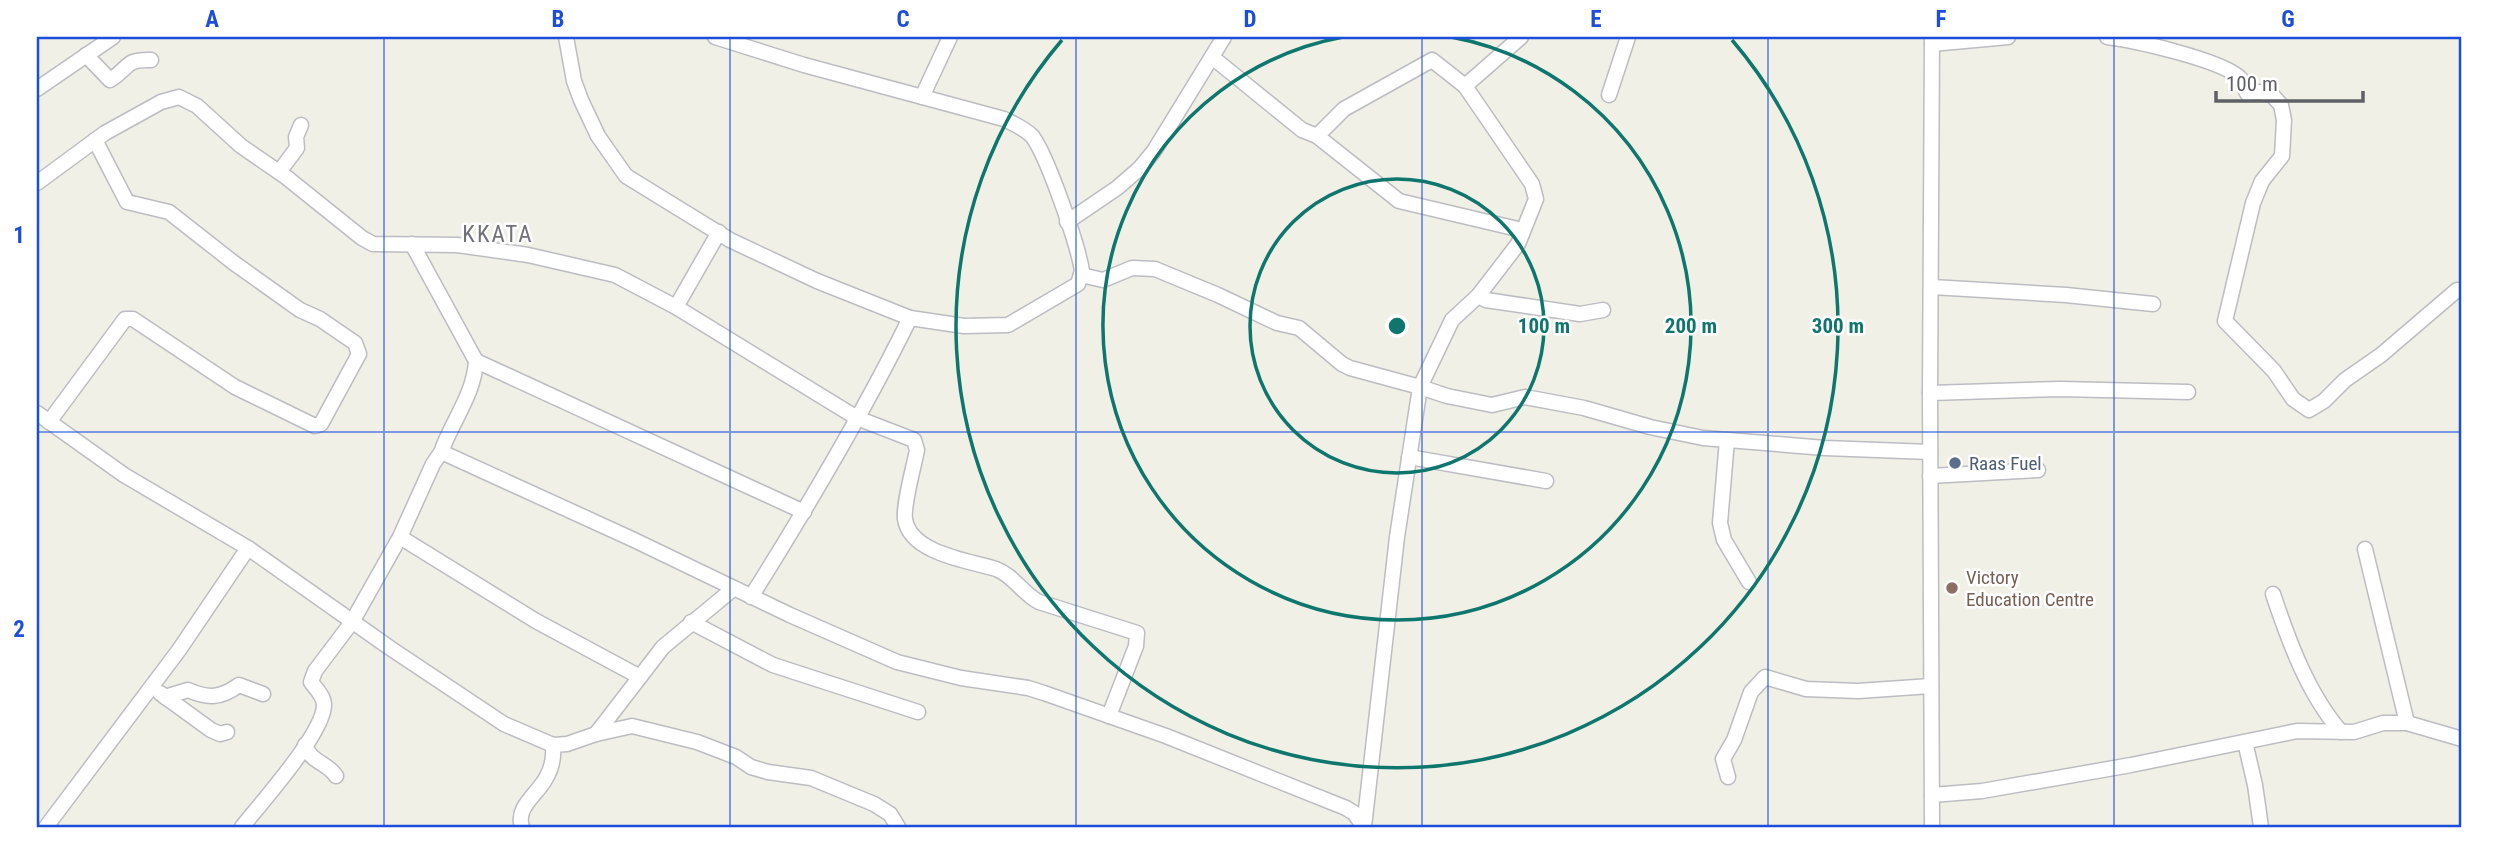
<svg xmlns="http://www.w3.org/2000/svg" width="2499" height="864" font-family="'Roboto Condensed',sans-serif">
<style>
.lines{fill:none;stroke-linecap:round;stroke-linejoin:round}
.minor-casing{stroke:#bcbdc2;stroke-width:17}
.minor{stroke:#fff;stroke-width:14}
.grid{fill:none;stroke:#1d4ed8;stroke-width:2;stroke-opacity:0.55}
.ring{fill:none;stroke:#0f766e;stroke-width:3.5}
.service-dot{fill:#5c6f8a;stroke:#fff;stroke-width:2.5}
.education-dot{fill:#8d6e63;stroke:#fff;stroke-width:2.5}
.labels{text-anchor:middle;stroke-width:5;stroke-linejoin:round;paint-order:stroke}
.service-label{font-size:19px;fill:#4e5e75;stroke:#fff;text-anchor:start}
.education-label{font-size:19px;fill:#785e54;stroke:#fff;text-anchor:start}
.quarter-label{font-size:23px;letter-spacing:2px;fill:#707278;stroke:#fff}
.centre{fill:#0f766e;stroke:#fff;stroke-width:3.5}
.ring-label{font-size:21px;text-anchor:middle;font-weight:bold;fill:#0f766e;stroke:#fff;stroke-width:5;stroke-linejoin:round;paint-order:stroke}
.neatline{fill:none;stroke:#1d4ed8;stroke-width:2.5}
.grid-label{font-size:23px;text-anchor:middle;font-weight:bold;fill:#1d4ed8}
</style>
<rect width="100%" height="100%" fill="#f0f0e7"/>
<g class="lines">
<g class="minor-casing">
<g id="minor">
<polyline points="566,37 574,81 581,100 598,136 626,176 730,240 817,281 910,318"/>
<path d="M715,37L804,65L1004,119C1014,124 1024,128 1032,136C1047,155 1078,245 1082,271L1078,284L1008,325L964,326L910,318C863,414 808,506 751,597"/>
<polyline points="1521,37 1465,86 1532,184 1536,199 1518,244 1478,296 1452,320 1420,387 1447,396 1492,405 1525,397 1584,408 1650,427 1703,438 1825,448 1930,452"/>
<path d="M2107,37C2133,40 2222,60 2240,78C2243,82 2245,89 2247,93L2260,92L2272,95L2281,105L2284,120L2282,156L2262,181L2253,203L2225,321L2274,371L2293,399L2309,410L2324,401L2345,380L2381,355L2457,290"/>
<polyline points="1932,44 2008,37"/>
<path d="M86,55L110,80C130,68 124,59 151,60"/>
<polyline points="1212,57 1302,130 1317,136 1399,201 1522,230"/>
<polyline points="37,89 113,37"/>
<polyline points="1609,95 1628,37"/>
<polyline points="922,97 950,37"/>
<polyline points="1317,136 1344,109 1432,60 1465,86"/>
<polyline points="279,172 297,148 296,137 301,125"/>
<path d="M37,183L105,133L161,102L179,97L197,106L241,146L286,177L362,238L373,244L457,245L528,255L615,275L676,307L857,418L914,440L917,450C914,466 903,505 905,519C910,554 971,561 996,569C1013,575 1023,594 1039,602L1137,633L1136,646L1109,716"/>
<polyline points="1067,222 1117,188 1140,168 1154,151 1224,37"/>
<path d="M412,244L476,361C474,393 455,417 443,447L442,451L448,455L632,539L790,615L897,662L961,678L1028,688L1044,693L1166,736L1346,808L1354,813L1364,827"/>
<polyline points="1081,275 1103,280 1132,268 1155,269 1218,295 1277,323 1299,328 1342,364 1350,368 1420,387 1397,537 1364,827"/>
<polyline points="1932,287 2066,295 2153,304"/>
<polyline points="1478,296 1486,300 1580,314 1603,310"/>
<polyline points="676,307 719,232"/>
<polyline points="476,361 804,512"/>
<polyline points="1930,393 2060,389 2188,392"/>
<polyline points="37,413 124,475 248,548 390,648 504,724 553,745 567,744 596,734 632,726 697,742 736,757 751,767 768,772 811,778 874,804 890,814 898,827"/>
<polyline points="49,422 125,319 133,319 235,387 315,426 321,424 359,354 355,343 320,319 300,310 234,263 169,212 127,202 95,140"/>
<polyline points="1727,440 1720,523 1724,540 1749,582"/>
<polyline points="1409,457 1546,481"/>
<polyline points="1930,476 2038,470"/>
<polyline points="400,537 536,621 640,677"/>
<polyline points="2365,549 2407,723"/>
<path d="M2273,594C2289,642 2308,694 2341,732"/>
<polyline points="691,622 773,665 918,712"/>
<polyline points="160,693 211,730 220,734 227,732"/>
<path d="M165,697L188,690C209,699 221,698 239,685L263,694"/>
<polyline points="596,734 663,647 733,589"/>
<polyline points="2245,742 2255,785 2261,827"/>
<path d="M305,745C310,762 328,763 336,776"/>
<polyline points="1728,777 1723,759 1734,740 1751,692 1765,677 1806,689 1858,691 1931,686"/>
<polyline points="1932,795 1982,791 2131,765 2297,731 2354,732 2383,723 2407,723 2462,739"/>
<polyline points="46,827 179,650 248,548"/>
<path d="M242,827C261,803 324,733 324,705C324,696 316,689 311,682L315,671L352,622L400,537L433,464L442,451"/>
<path d="M522,827C515,807 538,794 546,778C552,768 554,757 553,745"/>
<polyline points="1932,827 1930,393 1932,37"/>
</g>
</g>
<use href="#minor" class="minor"/>
</g>
<path class="grid" d="M384,37V827M730,37V827M1076,37V827M1422,37V827M1768,37V827M2114,37V827M37,432H2462"/>
<g class="ring">
<circle cx="1397" cy="326" r="147"/>
<path d="M1451 37A294 294 0 1 1 1343 37"/>
<path d="M1732 40A441 441 0 1 1 1062 40"/>
</g>
<circle class="service-dot" cx="1955" cy="463" r="7"/>
<circle class="education-dot" cx="1952" cy="588" r="7"/>
<g class="labels">
<g class="service-label">
<text x="1969" y="470">Raas Fuel</text>
</g>
<g class="education-label">
<text x="1966" y="584">Victory<tspan x="1966" dy="22">Education Centre</tspan></text>
</g>
<g class="quarter-label">
<text x="498" y="242">KKATA</text>
</g>
</g>
<circle cx="1397" cy="326" r="10" class="centre"/>
<g class="ring-label">
<text x="1544" y="333">100 m</text>
<text x="1691" y="333">200 m</text>
<text x="1838" y="333">300 m</text>
</g>
<rect width="2499" height="864" fill="none" stroke="#ffffff" stroke-width="77"/>
<path d="M2216 91v10h147v-10" fill="none" stroke="#5f6166" stroke-width="3.5"/>
<text x="2226" y="91" font-size="21" fill="#5f6166" stroke="#ffffff" stroke-width="5" paint-order="stroke">100 m</text>
<rect x="38" y="38" width="2422" height="788" class="neatline"/>
<g class="grid-label">
<text x="212" y="27">A</text>
<text x="558" y="27">B</text>
<text x="903" y="27">C</text>
<text x="1250" y="27">D</text>
<text x="1596" y="27">E</text>
<text x="1941" y="27">F</text>
<text x="2288" y="27">G</text>
<text x="19" y="243">1</text>
<text x="19" y="637">2</text>
</g>
</svg>
